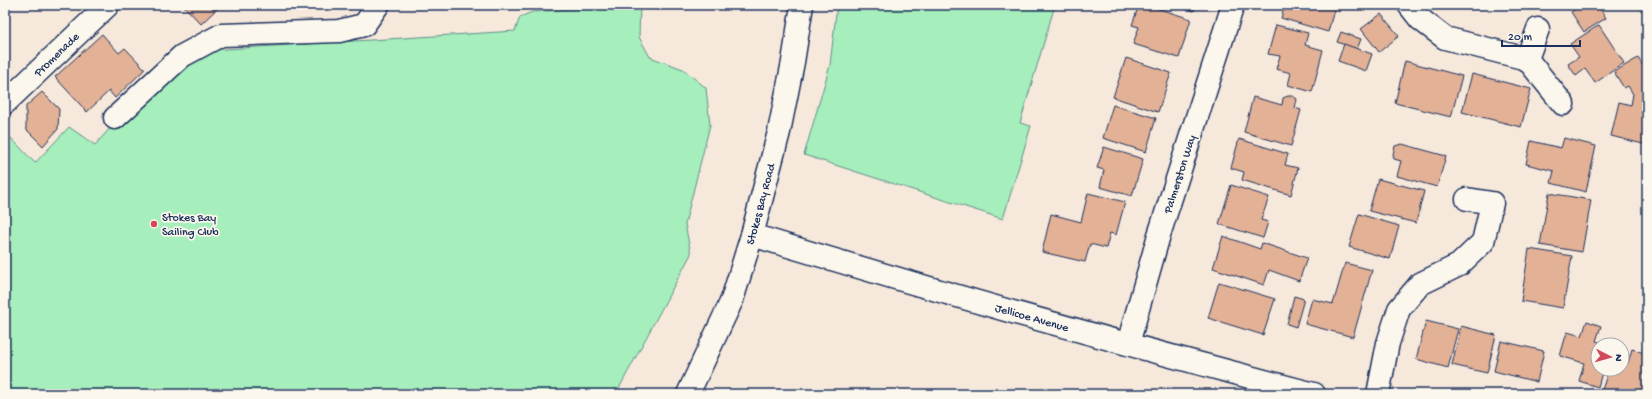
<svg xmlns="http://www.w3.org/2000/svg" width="1652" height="399" font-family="'Gochi Hand',sans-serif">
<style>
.green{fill:#a6eebb;stroke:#608e8c}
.building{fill:#e3b195;stroke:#1b2f5e}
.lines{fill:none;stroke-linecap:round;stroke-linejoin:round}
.minor-casing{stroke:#1b2f5e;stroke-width:25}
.minor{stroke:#fbf7ec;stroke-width:22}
.poi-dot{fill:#d1495b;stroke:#fbf7ec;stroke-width:1.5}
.labels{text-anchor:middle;stroke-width:3.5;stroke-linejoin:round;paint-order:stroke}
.street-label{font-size:12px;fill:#1b2f5e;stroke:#fbf7ec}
.poi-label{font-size:12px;fill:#1b2f5e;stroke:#fbf7ec;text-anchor:start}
</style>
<rect width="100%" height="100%" fill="#f6e9db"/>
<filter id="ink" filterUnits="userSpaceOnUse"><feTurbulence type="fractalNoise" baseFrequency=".025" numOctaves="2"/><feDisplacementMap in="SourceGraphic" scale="8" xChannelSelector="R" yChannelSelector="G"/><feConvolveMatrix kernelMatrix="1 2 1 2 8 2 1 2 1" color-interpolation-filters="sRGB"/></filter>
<g filter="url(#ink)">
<g class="green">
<polygon points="622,5 640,5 639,37 650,57 683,69 706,88 710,125 685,224 691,254 616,394 5,394 5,144 11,138 35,163 69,127 95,145 178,52 515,31 520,17 532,12"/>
<polygon points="837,5 1055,5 1020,123 1031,126 1003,219 804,155 830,65"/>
</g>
<g class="building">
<polygon points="183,5 221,5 201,24"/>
<polygon points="1139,5 1147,5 1191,19 1179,58 1133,44 1139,27 1132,25"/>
<polygon points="1174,5 1196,5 1194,11"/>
<polygon points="1285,5 1341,5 1339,12 1334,10 1328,32 1281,18"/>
<polygon points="1582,5 1598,5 1606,18 1584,32 1571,12"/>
<polygon points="1381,14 1399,36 1379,52 1361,29"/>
<polygon points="1276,25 1308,33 1305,45 1323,50 1312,92 1288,85 1291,73 1276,69 1280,56 1268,54"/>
<polygon points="1599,25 1624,63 1595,83 1585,69 1576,76 1568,64 1579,57 1570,44"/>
<polygon points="1341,32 1361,39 1357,49 1337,42"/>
<polygon points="102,34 119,53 125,48 145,69 115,98 109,91 87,112 55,77"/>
<polygon points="1344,44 1372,54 1366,71 1338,61"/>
<polygon points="1126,58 1171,73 1158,112 1113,97"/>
<polygon points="1638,58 1647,72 1647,145 1611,136 1619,102 1631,105 1633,94 1628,86 1624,88 1614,72"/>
<polygon points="1405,61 1462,76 1451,117 1395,103"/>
<polygon points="1472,74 1531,89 1521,127 1462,112"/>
<polygon points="42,92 59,109 58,129 43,146 26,129 26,106"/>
<polygon points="1288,96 1293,96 1297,99 1295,108 1301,110 1291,146 1244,132 1253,97 1282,105 1283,98"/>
<polygon points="1113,105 1156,118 1146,152 1103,138"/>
<polygon points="1564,138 1596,146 1586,192 1551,183 1554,171 1526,164 1531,141 1561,148"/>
<polygon points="1239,139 1288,154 1285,165 1298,168 1291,195 1242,180 1244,172 1231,168"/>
<polygon points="1402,144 1446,156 1437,187 1397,176 1401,161 1394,159 1393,154 1395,146"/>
<polygon points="1104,147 1143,159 1132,196 1100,187 1104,170 1097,168"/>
<polygon points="1378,179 1424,191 1416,223 1369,211"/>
<polygon points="1231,185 1269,197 1261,220 1268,222 1263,238 1219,224"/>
<polygon points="1088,193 1125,202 1116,235 1110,233 1106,248 1090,244 1085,262 1042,252 1051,214 1081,222"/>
<polygon points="1549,193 1591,200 1582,252 1540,245"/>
<polygon points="1359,214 1399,226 1390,259 1349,247"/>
<polygon points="1223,236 1260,249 1262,243 1307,258 1299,281 1269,270 1264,285 1213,268"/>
<polygon points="1529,249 1572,256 1563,308 1521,301"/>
<polygon points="1345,263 1372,270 1353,337 1305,324 1312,299 1333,304"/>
<polygon points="1219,282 1275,299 1263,335 1208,318"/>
<polygon points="1294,296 1304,299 1296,327 1287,324"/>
<polygon points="1426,321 1458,329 1448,368 1416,359"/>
<polygon points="1587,321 1601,326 1596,341 1608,345 1598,345 1598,369 1603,369 1598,387 1579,381 1584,363 1560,356 1567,332 1582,336"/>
<polygon points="1461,326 1496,335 1487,373 1452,365"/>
<polygon points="1501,341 1544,351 1537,382 1494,371"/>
<polygon points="1632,349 1644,353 1647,351 1647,394 1613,394 1602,390 1609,369 1622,369 1622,361 1628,363"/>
</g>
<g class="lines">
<g class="minor-casing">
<g id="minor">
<polyline points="1409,5 1420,19 1445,38 1527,59"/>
<polyline points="1538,29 1527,59 1563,104"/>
<polyline points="5,103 108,5"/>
<polyline points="115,118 182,56 221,35 339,31 364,25 378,5"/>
<path d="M752,235C938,292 1125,345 1314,394"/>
<polyline points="1128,344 1159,235 1233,5"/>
<polyline points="688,394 732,300 752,235 779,132 793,62 802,5"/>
<polyline points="1378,394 1388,343 1399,309 1420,284 1459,265 1483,242 1492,203 1467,199"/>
</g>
</g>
<use href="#minor" class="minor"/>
</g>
</g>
<circle class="poi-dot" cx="154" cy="224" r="4"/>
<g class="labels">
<g class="street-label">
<text transform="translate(56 54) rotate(-44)" y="4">Promenade</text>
<text transform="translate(1179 174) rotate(-72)" y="4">Palmerston Way</text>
<text transform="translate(760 204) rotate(-75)" y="4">Stokes Bay Road</text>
<text transform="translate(1032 317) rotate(16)" y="4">Jellicoe Avenue</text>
</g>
<g class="poi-label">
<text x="162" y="221">Stokes Bay<tspan x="162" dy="14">Sailing Club</tspan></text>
</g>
</g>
<rect width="1652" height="399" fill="none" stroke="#fbf7ec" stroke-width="20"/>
<rect x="10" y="10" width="1632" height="379" fill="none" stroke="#1b2f5e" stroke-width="1.5" filter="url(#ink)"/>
<g transform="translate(1610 357) rotate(96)"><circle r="19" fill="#fbf7ec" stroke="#a1a7b3"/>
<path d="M0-3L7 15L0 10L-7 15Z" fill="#d1495b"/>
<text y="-6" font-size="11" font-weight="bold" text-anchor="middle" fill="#1b2f5e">N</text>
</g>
<path d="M1502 40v6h78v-6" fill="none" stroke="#1b2f5e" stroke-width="2"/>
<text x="1508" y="40" font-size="12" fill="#1b2f5e" stroke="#fbf7ec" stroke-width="3" paint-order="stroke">20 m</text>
</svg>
